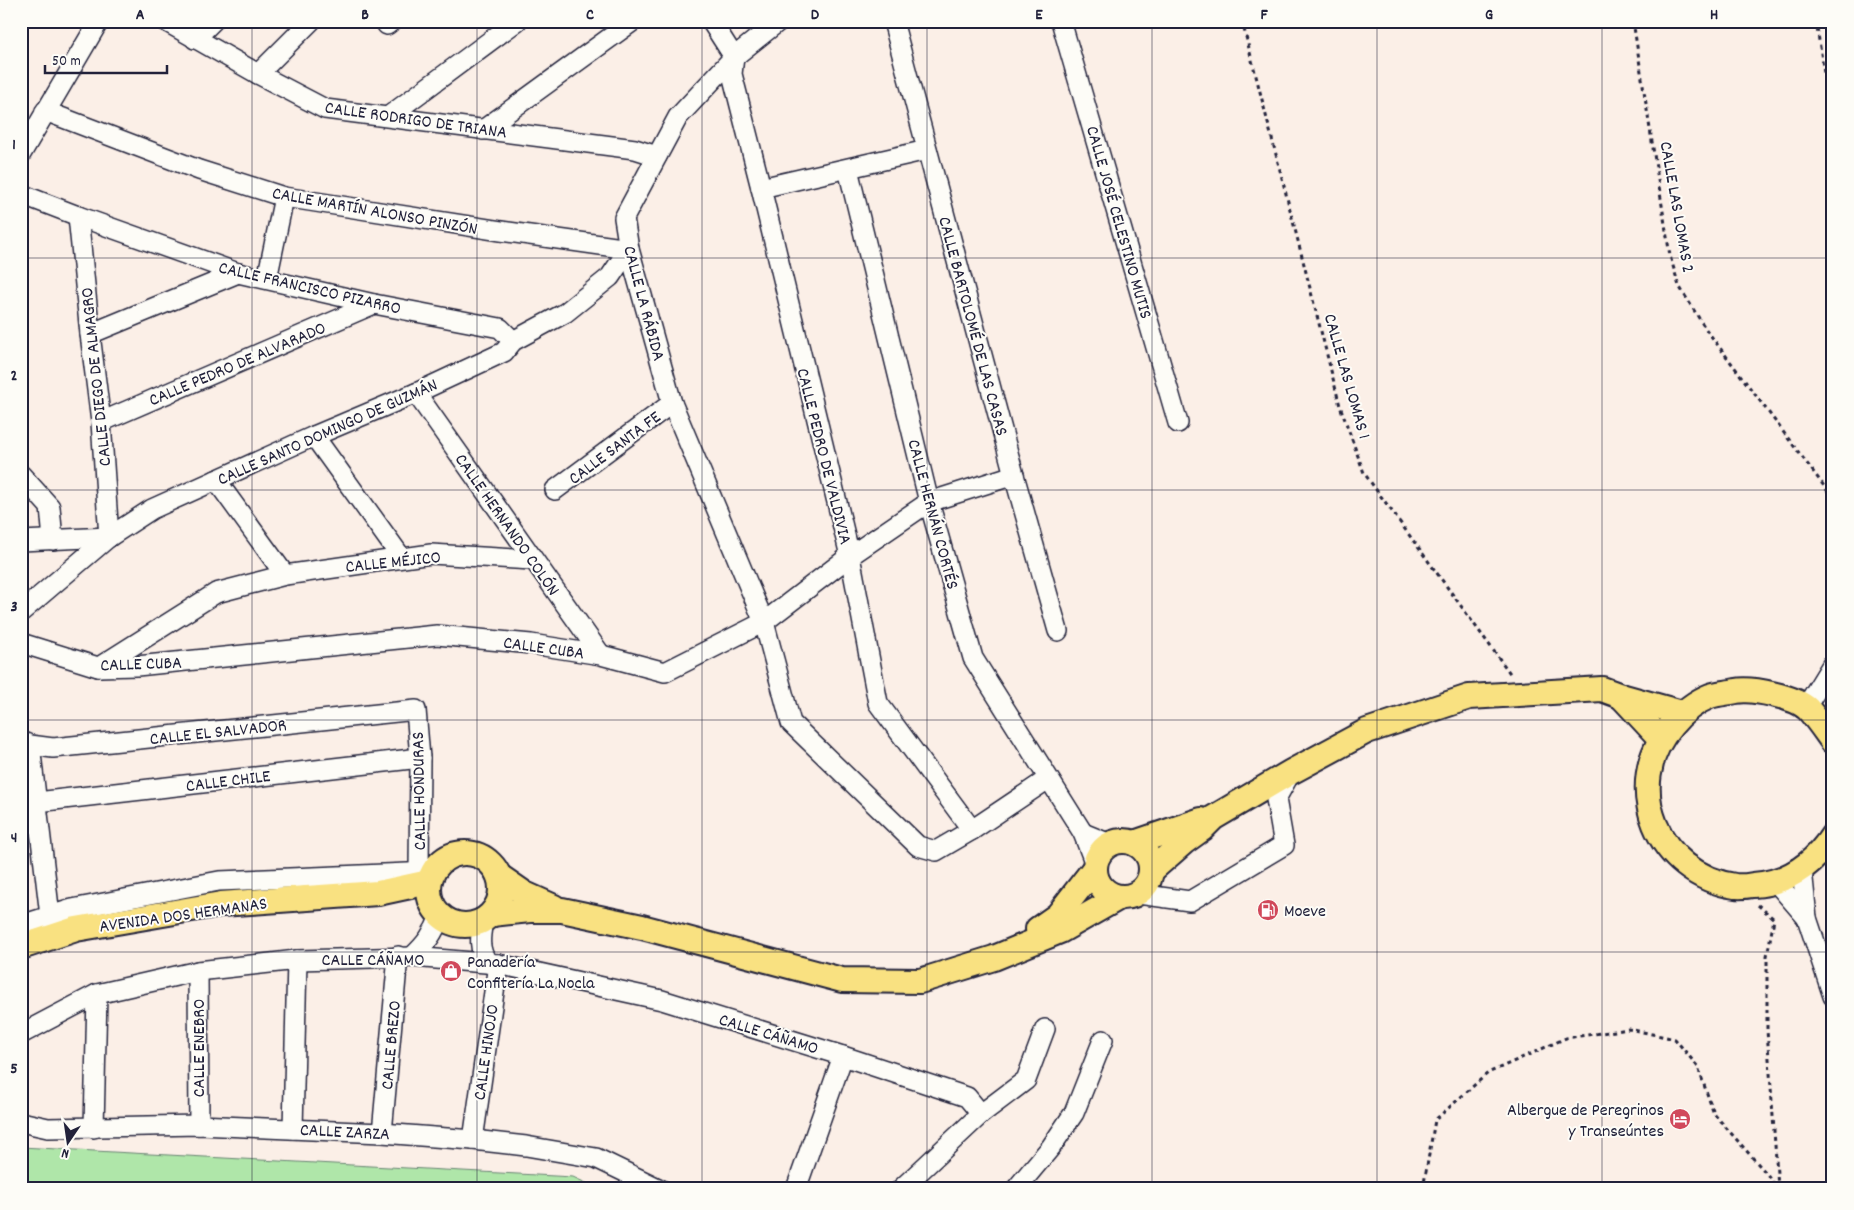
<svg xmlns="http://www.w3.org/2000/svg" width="1854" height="1210" font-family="Dekko,sans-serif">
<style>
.green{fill:#afe6a9;stroke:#688472}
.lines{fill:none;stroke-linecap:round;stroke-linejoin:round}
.minor-casing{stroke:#22223b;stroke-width:22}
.major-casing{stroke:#22223b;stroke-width:28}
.path{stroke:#22223b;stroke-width:3;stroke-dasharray:4 4;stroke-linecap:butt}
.minor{stroke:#fdfcf7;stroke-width:19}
.major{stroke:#f9e181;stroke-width:24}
.grid{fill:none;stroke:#22223b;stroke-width:1;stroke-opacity:0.55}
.labels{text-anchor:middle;stroke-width:4;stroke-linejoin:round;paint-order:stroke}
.street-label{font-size:18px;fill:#22223b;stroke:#fdfcf7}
.poi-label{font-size:18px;fill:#22223b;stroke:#fdfcf7;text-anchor:start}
.neatline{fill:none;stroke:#22223b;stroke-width:2}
.grid-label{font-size:16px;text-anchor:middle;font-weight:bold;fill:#22223b}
</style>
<rect width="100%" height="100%" fill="#fbefe7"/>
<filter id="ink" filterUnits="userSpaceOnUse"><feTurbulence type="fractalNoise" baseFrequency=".02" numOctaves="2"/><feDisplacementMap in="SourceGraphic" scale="10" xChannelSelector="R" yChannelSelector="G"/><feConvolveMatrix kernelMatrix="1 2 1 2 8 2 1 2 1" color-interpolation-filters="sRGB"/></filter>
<g filter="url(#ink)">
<polygon class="green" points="21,1147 573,1177 599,1189 21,1189"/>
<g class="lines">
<g class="minor-casing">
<g id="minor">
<polyline points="165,21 258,74 325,109 635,149 657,156"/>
<polyline points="711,21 734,57 732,74 761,188 850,556 878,703 972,830"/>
<polyline points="779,21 734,57 678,117 624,218 629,249 672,403 764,622 791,723 918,846 936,851 972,830 1048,779"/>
<polyline points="893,21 1014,475 1058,631"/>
<polyline points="1061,21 1178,423"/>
<polyline points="387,25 392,21"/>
<polyline points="195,39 213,21"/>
<polyline points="258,74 311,21"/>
<polyline points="389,116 517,21"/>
<polyline points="483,130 633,21"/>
<polyline points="21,154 99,21"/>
<polyline points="848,169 929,502 973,658 1083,833 1095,864"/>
<polyline points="761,188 927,150"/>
<polyline points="21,194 78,216 238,273 374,304 500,328 513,341"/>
<polyline points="78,216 90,334 101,422 109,537"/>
<polyline points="267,279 284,197"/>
<polyline points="90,334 238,273"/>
<polyline points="416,393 601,655"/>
<polyline points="101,422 374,304"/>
<polyline points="314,436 401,557"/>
<polyline points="21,475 50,507 53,540"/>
<polyline points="216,480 285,575"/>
<polyline points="555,490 672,403"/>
<polyline points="21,541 109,537"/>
<polyline points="21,612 109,537 152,509 314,436 416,393 504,352 513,341 565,313 610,277 629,249 501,231 284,197 199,170 45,111"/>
<polyline points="21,643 98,667 137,666 437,635 531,644 601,655 665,672 764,622 850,556 929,502 1014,475"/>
<polyline points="99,667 216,593 285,575 431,554 532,560"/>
<polyline points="1806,707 1833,663"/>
<polyline points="21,741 30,745 53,748 416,710 420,758 419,872"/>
<polyline points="30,745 50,916"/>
<polyline points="37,802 420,758"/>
<polyline points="1083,833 1110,844"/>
<polyline points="1802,869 1807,918 1833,996"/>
<polyline points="1775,881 1807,918"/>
<polyline points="1138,894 1190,901 1284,845 1276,799 1291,772"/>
<path d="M483,921C480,937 478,950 488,963"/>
<polyline points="21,925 72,909 219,881 431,872"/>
<path d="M412,957C426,944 434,933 440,916"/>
<polyline points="198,971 199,1125"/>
<polyline points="21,1034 97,994 198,971 297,960 412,957 498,964 662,1000 843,1056 967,1097 981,1114"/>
<polyline points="21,1122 48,1128 199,1125 382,1133 473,1140 526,1146 596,1158 660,1189"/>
<polyline points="94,1128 97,994"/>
<polyline points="293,1129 297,960"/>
<polyline points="382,1133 398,956"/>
<polyline points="473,1140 498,964"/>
<polyline points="796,1189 843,1056"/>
<polyline points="901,1189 981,1114 1026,1080 1045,1029"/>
<polyline points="1016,1189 1051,1147 1074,1113 1103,1040"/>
</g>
</g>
<g class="major-casing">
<g id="major">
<polyline points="1621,696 1660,738"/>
<path d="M1833,742C1825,731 1817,719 1808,709C1796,697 1752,688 1736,691C1728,693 1718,693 1710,696C1695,702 1681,714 1671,726C1620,786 1658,875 1735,886C1741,887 1747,886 1753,885C1789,883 1814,864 1833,835"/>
<circle cx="1123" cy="869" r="28"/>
<polyline points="1134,843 1201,820"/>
<circle cx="465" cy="889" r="36"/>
<polyline points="1152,870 1184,842 1202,829 1213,818 1291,772 1367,731 1469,697 1602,689 1621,696 1682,713"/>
<polyline points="499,876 525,894 554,907"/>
<polyline points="492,914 530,910 562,910 642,927 842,980 920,981 994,958 1060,931 1118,898"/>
<polyline points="1038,929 1058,915 1094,869"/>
<polyline points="21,947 76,929 221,904 378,893 429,882"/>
</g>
</g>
<g class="path">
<polyline points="1242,21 1340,406 1364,473 1512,676"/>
<polyline points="1633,21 1670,256 1679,286 1705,328 1833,498"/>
<polyline points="1816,21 1833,132"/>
<polyline points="1824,70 1833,73"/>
<polyline points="1758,905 1774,919 1767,956 1767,1030 1778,1188"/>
<polyline points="108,1189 115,1189"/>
<polyline points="215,1189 222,1187 249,1189"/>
<polyline points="1423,1189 1435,1120 1488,1073 1566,1038 1629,1029 1675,1039 1698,1067 1714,1114 1767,1174 1777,1189"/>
</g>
<use href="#minor" class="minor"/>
<use href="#major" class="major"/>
</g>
</g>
<path class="grid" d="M252,21V1189M477,21V1189M702,21V1189M927,21V1189M1152,21V1189M1377,21V1189M1602,21V1189M21,258H1833M21,490H1833M21,720H1833M21,952H1833"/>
<defs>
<g id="fuel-disc" transform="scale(1.125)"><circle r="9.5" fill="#d1495b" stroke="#fdfcf7"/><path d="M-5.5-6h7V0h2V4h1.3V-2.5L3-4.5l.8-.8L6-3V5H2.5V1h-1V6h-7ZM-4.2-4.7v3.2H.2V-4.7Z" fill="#fff"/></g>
<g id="shop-disc" transform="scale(1.125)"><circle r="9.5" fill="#d1495b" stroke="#fdfcf7"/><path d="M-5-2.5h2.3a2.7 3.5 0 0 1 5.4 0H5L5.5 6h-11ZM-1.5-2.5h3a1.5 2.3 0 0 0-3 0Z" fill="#fff"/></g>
<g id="hotel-disc" transform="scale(1.125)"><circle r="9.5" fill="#d1495b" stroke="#fdfcf7"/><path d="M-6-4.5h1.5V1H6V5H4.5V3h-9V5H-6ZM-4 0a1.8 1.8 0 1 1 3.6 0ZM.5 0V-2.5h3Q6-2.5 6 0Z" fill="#fff"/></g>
</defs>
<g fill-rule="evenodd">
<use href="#fuel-disc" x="1268" y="910"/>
<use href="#shop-disc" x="451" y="971"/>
<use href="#hotel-disc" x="1680" y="1119"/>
</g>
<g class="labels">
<g class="street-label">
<text transform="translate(416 119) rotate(8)" y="6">CALLE RODRIGO DE TRIANA</text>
<text transform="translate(1678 207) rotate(80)" y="6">CALLE LAS LOMAS 2</text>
<text transform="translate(375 210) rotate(10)" y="6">CALLE MARTÍN ALONSO PINZÓN</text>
<text transform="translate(1120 222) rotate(74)" y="6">CALLE JOSÉ CELESTINO MUTIS</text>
<text transform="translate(310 287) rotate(13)" y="6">CALLE FRANCISCO PIZARRO</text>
<text transform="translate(645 303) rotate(75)" y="6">CALLE LA RÁBIDA</text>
<text transform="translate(974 326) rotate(75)" y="6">CALLE BARTOLOMÉ DE LAS CASAS</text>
<text transform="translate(237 363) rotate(-23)" y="6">CALLE PEDRO DE ALVARADO</text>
<text transform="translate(1348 376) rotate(74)" y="6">CALLE LAS LOMAS 1</text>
<text transform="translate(95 377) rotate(-96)" y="6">CALLE DIEGO DE ALMAGRO</text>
<text transform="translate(327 431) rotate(-24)" y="6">CALLE SANTO DOMINGO DE GUZMÁN</text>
<text transform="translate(614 447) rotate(-37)" y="6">CALLE SANTA FE</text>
<text transform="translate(825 456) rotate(76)" y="6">CALLE PEDRO DE VALDIVIA</text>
<text transform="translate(934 514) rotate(75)" y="6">CALLE HERNÁN CORTÉS</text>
<text transform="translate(508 524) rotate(55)" y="6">CALLE HERNANDO COLÓN</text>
<text transform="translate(393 561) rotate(-6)" y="6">CALLE MÉJICO</text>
<text transform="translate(544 647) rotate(8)" y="6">CALLE CUBA</text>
<text transform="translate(141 663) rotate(-2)" y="6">CALLE CUBA</text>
<text transform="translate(218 731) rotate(-6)" y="6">CALLE EL SALVADOR</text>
<text transform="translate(228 780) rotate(-7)" y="6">CALLE CHILE</text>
<text transform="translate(418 791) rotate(-91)" y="6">CALLE HONDURAS</text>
<text transform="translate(183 914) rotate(-8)" y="6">AVENIDA DOS HERMANAS</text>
<text x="373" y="965">CALLE CÁÑAMO</text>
<text transform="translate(769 1033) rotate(17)" y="6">CALLE CÁÑAMO</text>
<text transform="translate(390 1045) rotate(-85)" y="6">CALLE BREZO</text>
<text transform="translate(198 1048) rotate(-90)" y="6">CALLE ENEBRO</text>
<text transform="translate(485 1052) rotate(-82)" y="6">CALLE HINOJO</text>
<text transform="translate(345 1131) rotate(3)" y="6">CALLE ZARZA</text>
</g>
<g class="poi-label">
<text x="1284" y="916">Moeve</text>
<text x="467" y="967">Panadería<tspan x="467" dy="21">Confitería La Nocla</tspan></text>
<text x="1664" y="1115" text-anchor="end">Albergue de Peregrinos<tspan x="1664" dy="21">y Transeúntes</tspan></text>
</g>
</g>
<rect width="1854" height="1210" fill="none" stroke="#fdfcf7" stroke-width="55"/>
<g transform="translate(68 1142) rotate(193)" stroke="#fdfcf7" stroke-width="4" paint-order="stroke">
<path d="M0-4L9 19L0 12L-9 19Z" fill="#22223b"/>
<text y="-8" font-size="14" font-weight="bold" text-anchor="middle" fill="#22223b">N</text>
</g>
<path d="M45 65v8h122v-8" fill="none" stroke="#22223b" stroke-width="2.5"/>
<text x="52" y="65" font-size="15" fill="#22223b" stroke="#fdfcf7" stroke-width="4" paint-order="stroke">50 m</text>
<rect x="28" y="28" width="1798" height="1154" class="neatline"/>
<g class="grid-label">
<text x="140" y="19">A</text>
<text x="365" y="19">B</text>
<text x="590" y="19">C</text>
<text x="815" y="19">D</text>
<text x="1039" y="19">E</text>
<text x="1264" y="19">F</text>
<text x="1489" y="19">G</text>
<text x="1714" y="19">H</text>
<text x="14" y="149">1</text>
<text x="14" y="380">2</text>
<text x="14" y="611">3</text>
<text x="14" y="842">4</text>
<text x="14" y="1073">5</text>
</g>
</svg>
